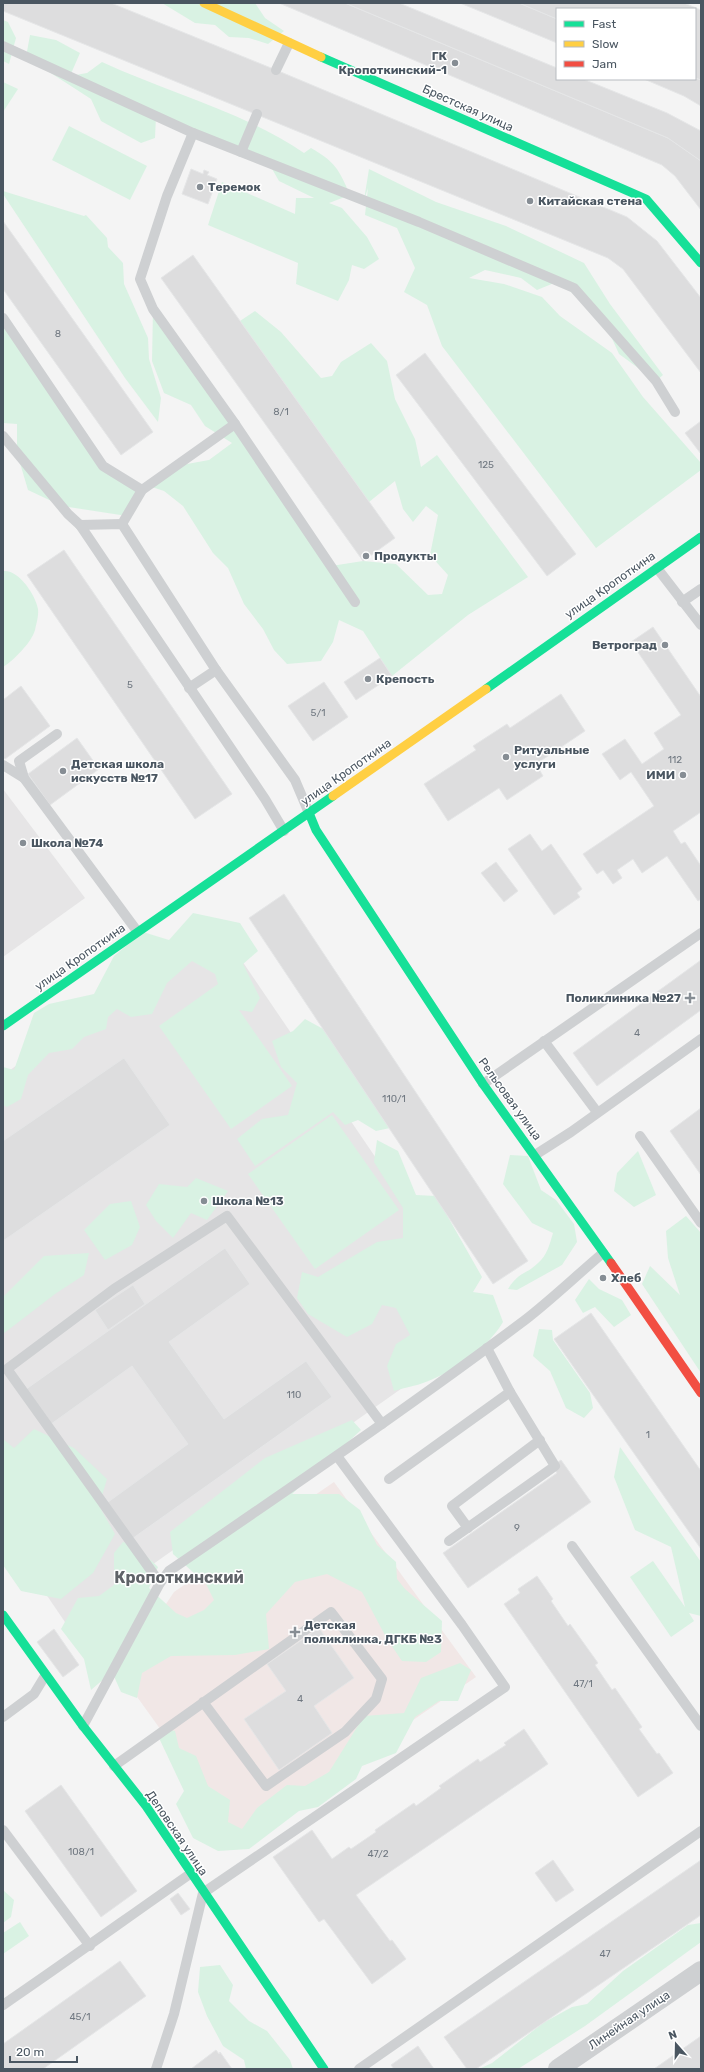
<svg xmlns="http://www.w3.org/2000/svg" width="704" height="2072" font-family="Rubik,sans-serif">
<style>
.education{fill:#e6e5e6}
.medical{fill:#f1e7e6}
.green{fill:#d9f2e3}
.building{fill:#ddddde;stroke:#e5e6e7}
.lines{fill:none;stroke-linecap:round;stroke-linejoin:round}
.lane{stroke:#ced0d2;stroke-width:10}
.street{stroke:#ced0d2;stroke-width:20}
.fast{stroke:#16e098;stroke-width:9}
.slow{stroke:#ffcf43;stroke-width:9}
.jam{stroke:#f24e42;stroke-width:9}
.poi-dot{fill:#868d94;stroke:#fff;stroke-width:1.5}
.labels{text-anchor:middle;stroke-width:3;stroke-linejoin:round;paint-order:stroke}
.number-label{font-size:10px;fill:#707881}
.poi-label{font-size:12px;font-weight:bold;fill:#4a5661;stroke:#fff;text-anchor:start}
.street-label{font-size:12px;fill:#4a5661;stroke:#fff}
.district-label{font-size:16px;font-weight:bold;fill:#5f6368;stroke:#fff}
</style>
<rect width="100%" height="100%" fill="#f4f4f4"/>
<g class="education">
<polygon points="3,789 85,898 3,957"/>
<polygon points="217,924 490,1326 67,1625 3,1531 3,1075"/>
</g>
<polygon class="medical" points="334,1482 476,1677 239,1839 120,1673 174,1592"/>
<g class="green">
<polygon points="162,3 255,3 265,18 284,31 268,44 249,38 229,37 215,25 195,23"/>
<polygon points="3,20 8,22 16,38 9,64 3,61"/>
<path d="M30,35L56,40L80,53L70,76L87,73L102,62C169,93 242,111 304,153L311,148C335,162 339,169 350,195L329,203L342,208L367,237L379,259L364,269L352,265L349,280L338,301L296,284L298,263L208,225L222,182L295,214L296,198H314L279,181L268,162L156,116L155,138L141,143L101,121L91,99L26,57Z"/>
<polygon points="3,82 18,89 3,112"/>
<polygon points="69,126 147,166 130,200 52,160"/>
<polygon points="369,169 436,202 506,226 584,263 610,304 663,375 656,381 619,354 605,323 559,281 537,290 521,278 485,270 469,278 504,284 542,297 560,316 612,353 643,397 701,463 701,470 596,548 442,346 427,305 404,292 415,268 397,228 365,215 368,188 364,200"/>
<polygon points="3,191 84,216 86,215 107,238 108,247 123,263 124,284 148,338 149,359 161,398 158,422 125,378 3,194"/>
<polygon points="153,309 331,566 363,561 396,564 428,595 442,594 448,575 430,555 438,515 426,506 413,522 403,509 395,481 369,502 240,321 255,311 281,332 321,378 332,376 341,362 371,343 387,361 395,399 415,439 421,467 437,455 528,577 468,615 392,676 363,631 339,620 333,642 321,661 287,664 274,650 263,629 244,604 228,568 213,553 183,506 164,491 149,486 176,466 209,460 232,443 205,426 191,405 164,393 152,361"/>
<polygon points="3,318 103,466 142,490 127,516 62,506 28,490 17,453 17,424 3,423"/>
<path d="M3,571C19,569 36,596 38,609C39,615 36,625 35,630C32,642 13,661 3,667Z"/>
<polygon points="193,913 240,923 258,951 243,964 260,998 252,1012 239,1010 292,1086 231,1129 159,1026 218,984 215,974 192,961 167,983 152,1014 131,1017 117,1009 108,1017 106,1029 84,1037 72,1049 49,1053 28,1075 21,1099 7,1107 3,1105 3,1067 14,1070 34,1013 49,1004 94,994 114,956 143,932 169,940"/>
<polygon points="305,1019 325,1030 390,1128 376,1131 358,1120 345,1125 333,1112 255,1166 237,1139 262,1119 288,1115 297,1083 281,1067 272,1041 293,1031"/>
<polygon points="332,1115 399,1210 315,1269 248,1174"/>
<path d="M377,1140L398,1151L416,1195L436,1196L482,1277L473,1292L493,1295L503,1322C488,1347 459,1368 433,1379C421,1385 407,1387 394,1391L387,1366L396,1344L410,1335L396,1308L382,1305L372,1324L347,1337L308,1314L297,1298L302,1272L318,1277L377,1242L403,1238V1208L374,1162Z"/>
<polygon points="638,1151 656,1195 634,1207 614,1191 617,1173"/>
<path d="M510,1155L528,1156L541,1190L556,1200L574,1224L577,1242L562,1265L517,1290L508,1289C519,1271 526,1275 538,1263C547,1256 550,1243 553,1233L532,1223L503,1184Z"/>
<polygon points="196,1178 228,1191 207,1220 191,1213 173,1238 156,1221 146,1205 159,1184 187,1187"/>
<polygon points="131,1201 140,1227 132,1245 105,1260 84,1230 110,1204"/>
<polygon points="686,1216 701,1233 701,1373 642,1284 650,1266 680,1295 668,1258 666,1231"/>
<polygon points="89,1253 84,1275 55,1294 3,1334 3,1297 44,1256"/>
<polygon points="589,1279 599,1289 622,1300 631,1315 614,1327 595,1307 583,1313 575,1300"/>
<polygon points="539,1329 552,1330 553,1340 590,1393 593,1408 584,1418 566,1408 550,1371 533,1356"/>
<polygon points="352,1420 361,1430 292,1494 339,1494 360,1510 377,1545 396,1562 397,1579 405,1589 442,1621 441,1652 426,1662 402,1661 387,1639 362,1592 327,1574 295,1582 266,1614 269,1649 235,1655 171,1656 142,1673 137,1698 121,1692 112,1672 91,1690 84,1659 61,1629 78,1598 99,1596 114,1585 114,1553 123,1542 136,1546 158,1567 149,1588 176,1613 187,1618 204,1610 214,1600 206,1584 173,1554 170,1532 265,1458"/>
<polygon points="34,1429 74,1448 107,1479 99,1506 115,1534 93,1573 61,1599 21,1591 3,1565 3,1439 14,1448"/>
<polygon points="620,1447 701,1562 701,1616 689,1613 694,1621 671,1637 630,1577 653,1561 685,1607 671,1547 635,1530 614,1477"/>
<polygon points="460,1663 471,1670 458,1701 439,1701 415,1717 396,1753 362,1766 356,1779 318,1807 299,1811 249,1849 218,1851 193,1838 176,1804 184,1791 159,1738 167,1729 175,1731 179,1748 196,1756 208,1786 230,1800 228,1822 242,1829 257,1808 287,1785 305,1786 329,1772 364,1716 404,1713 421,1678"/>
<polygon points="3,1890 14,1900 11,1917 3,1923"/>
<polygon points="20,1922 29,1936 3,1954 3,1933"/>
<polygon points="701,1923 701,1942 585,2026 518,2069 479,2069 492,2063 543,2023 572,2007 587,2004 623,1971 688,1925"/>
<polygon points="220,1965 233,1985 229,2001 249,2021 267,2031 290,2060 293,2069 246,2069 244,2060 223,2046 207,2016 198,1992 200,1967"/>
</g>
<g class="building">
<polygon points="3,3 111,3 276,70 627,217 657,241 701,298 701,373 623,269 608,258 3,11"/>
<polygon points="279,3 345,3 668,138 701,161 701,210 675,176 662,165"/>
<polygon points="345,3 399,3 557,68 557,79 583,79 667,113 701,131 701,161 668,138"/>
<polygon points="460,3 519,3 557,19 557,43"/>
<polygon points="519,3 684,3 701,10 701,80 695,78 695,9 557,9 557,19"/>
<polygon points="695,78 701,80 701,106 684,96 644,79"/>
<polygon points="191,169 203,174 204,170 209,172 207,175 217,179 208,204 182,194"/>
<polygon points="3,221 153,432 121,455 3,289"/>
<polygon points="193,255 395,538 363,561 161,278"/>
<polygon points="425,353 576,554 547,576 396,375"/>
<polygon points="701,421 701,454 685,433"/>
<polygon points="64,550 232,794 195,819 27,575"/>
<polygon points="653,627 701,697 701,812 673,831 681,844 685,842 701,866 701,899 698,901 667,856 642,873 633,859 617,870 622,878 613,884 603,870 597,874 583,854 654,806 631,772 620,780 602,754 625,739 642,764 664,749 654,733 681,715 631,642"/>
<polygon points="380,658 392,676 356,700 344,682"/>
<polygon points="324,682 348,717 313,741 288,706"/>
<polygon points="21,686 50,726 5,759 3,757 3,700"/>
<polygon points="561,694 585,731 536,764 543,776 507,800 499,788 448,821 424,784 476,750 473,746 507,724 510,728"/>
<polygon points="77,738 99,769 50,805 28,774"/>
<polygon points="530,834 542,851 551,844 582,889 577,893 580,897 554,915 508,849"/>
<polygon points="496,862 518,891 504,902 481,873"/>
<polygon points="284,894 528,1261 493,1284 249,918"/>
<polygon points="701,960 701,1010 597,1086 573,1053"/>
<polygon points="124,1058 170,1125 3,1241 3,1141"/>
<polygon points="701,1108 701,1175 670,1131"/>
<polygon points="225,1248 250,1284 169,1342 224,1419 306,1361 332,1397 129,1541 104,1505 188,1444 132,1366 47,1427 22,1392"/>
<polygon points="133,1285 145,1304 108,1330 95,1310"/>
<polygon points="591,1313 701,1471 701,1549 554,1339"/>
<polygon points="561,1460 591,1502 468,1588 443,1553 557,1473 552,1466"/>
<polygon points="537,1576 553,1599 551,1601 568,1626 570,1624 598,1663 595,1665 612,1690 615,1688 642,1727 639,1729 657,1754 659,1753 673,1773 638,1797 504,1604 520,1593 518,1589"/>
<polygon points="319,1628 354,1678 314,1706 332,1733 279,1770 244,1719 286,1691 267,1664"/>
<polygon points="54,1629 79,1665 63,1677 37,1642"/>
<polygon points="524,1729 548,1764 356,1895 390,1941 392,1940 406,1959 372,1984 324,1919 319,1922 273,1857 312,1830 332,1859 349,1847 351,1849 376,1832 375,1830 414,1803 416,1806 441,1788 439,1786 478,1759 480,1762 506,1745 504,1743"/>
<polygon points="61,1785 137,1891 101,1917 25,1811"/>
<polygon points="553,1860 574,1890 556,1902 535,1873"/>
<polygon points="701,1860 701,1915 476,2069 467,2069 444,2037"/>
<polygon points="178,1893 190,1909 181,1915 170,1899"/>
<polygon points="120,1961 146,1996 43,2069 3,2069 3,2044"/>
<polygon points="701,2036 701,2069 654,2069"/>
<polygon points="418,2046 434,2069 394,2069 391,2065"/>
<polygon points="216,2050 219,2054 220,2052 232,2069 191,2069"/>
</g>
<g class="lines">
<g class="lane">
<polyline points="3,46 193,133 419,222 574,288 656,381 675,412"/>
<polyline points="276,70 289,43"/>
<polyline points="193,133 167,196 140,279 153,309 235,424"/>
<polyline points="241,152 257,114"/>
<polyline points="3,318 103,466 142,490"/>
<polyline points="3,436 68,514 80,525 122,524 216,670 295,780 309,813"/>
<polyline points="122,524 142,490 235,424 355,602"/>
<polyline points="80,525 265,799 284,831"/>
<polyline points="657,568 701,625"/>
<polyline points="682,602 701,589"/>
<polyline points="189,688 216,670"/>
<polyline points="57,734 19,761 24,778 137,931"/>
<polyline points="3,765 24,778"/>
<polyline points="544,1041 597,1112"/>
<polyline points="483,1084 701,933"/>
<polyline points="640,1136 701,1223"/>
<polyline points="535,1155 571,1132 701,1039"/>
<polyline points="389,1479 510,1392"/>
<polyline points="468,1528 452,1506 540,1440"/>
<polyline points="449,1541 555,1466 510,1392 487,1348"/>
<polyline points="572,1546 701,1726"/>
<polyline points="160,1583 7,1369 114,1289 227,1216 382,1424"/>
<polyline points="3,1717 34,1694 45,1676"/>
<path d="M83,1726L160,1583L169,1571C289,1489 409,1407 525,1320C552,1299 577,1275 603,1253"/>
<polyline points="114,1766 331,1612 382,1679 376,1699 345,1732 266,1786 203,1702"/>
<polyline points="3,1830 90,1946"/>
<path d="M3,2005C66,1962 127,1918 190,1874"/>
<polyline points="156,2069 174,2014 203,1893 505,1687 462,1625 337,1456"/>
<polyline points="359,2069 701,1831"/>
</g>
<polyline class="street" points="558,2069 701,1971"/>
<g class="fast">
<polyline points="321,57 646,199 701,263"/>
<polyline points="486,689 701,537"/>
<polyline points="309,813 316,830 483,1084 611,1263"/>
<polyline points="3,1026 333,796"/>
<polyline points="3,1615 83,1726 146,1806 324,2069"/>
</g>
<g class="slow">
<polyline points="204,3 321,57"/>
<polyline points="333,796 486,689"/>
</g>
<polyline class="jam" points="611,1263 701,1393"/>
</g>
<g class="poi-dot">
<circle cx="455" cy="63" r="4"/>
<circle cx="200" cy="187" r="4"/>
<circle cx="530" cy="201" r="4"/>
<circle cx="366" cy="556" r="4"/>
<circle cx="665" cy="645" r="4"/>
<circle cx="368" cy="679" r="4"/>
<circle cx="506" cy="757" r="4"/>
<circle cx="63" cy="771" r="4"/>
<circle cx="683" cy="775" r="4"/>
<circle cx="23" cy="843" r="4"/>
<path d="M688 992h4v4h4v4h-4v4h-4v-4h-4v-4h4z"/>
<circle cx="204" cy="1201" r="4"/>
<circle cx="603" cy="1278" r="4"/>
<path d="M293 1626h4v4h4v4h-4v4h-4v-4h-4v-4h4z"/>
</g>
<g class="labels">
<g class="number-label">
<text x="58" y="337">8</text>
<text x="281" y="415">8/1</text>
<text x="486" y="468">125</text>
<text x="130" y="688">5</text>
<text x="318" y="716">5/1</text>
<text x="675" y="763">112</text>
<text x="637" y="1036">4</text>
<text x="394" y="1102">110/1</text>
<text x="294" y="1398">110</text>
<text x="648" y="1438">1</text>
<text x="517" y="1531">9</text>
<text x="583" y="1687">47/1</text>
<text x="300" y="1702">4</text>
<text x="81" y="1855">108/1</text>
<text x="378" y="1857">47/2</text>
<text x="605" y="1957">47</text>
<text x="80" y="2020">45/1</text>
</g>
<g class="poi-label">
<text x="447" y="60" text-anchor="end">ГК<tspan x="447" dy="14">Кропоткинский-1</tspan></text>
<text x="208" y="191">Теремок</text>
<text x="538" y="205">Китайская стена</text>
<text x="374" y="560">Продукты</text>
<text x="657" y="649" text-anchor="end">Ветроград</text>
<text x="376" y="683">Крепость</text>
<text x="514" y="754">Ритуальные<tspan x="514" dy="14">услуги</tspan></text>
<text x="71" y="768">Детская школа<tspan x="71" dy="14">искусств №17</tspan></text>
<text x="675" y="779" text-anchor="end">ИМИ</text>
<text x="31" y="847">Школа №74</text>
<text x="681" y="1002" text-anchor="end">Поликлиника №27</text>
<text x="212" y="1205">Школа №13</text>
<text x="611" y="1282">Хлеб</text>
<text x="304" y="1629">Детская<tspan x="304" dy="14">поликлинка, ДГКБ №3</tspan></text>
</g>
<g class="street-label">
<text transform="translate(468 108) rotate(24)" y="4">Брестская улица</text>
<text transform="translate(610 585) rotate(-35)" y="4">улица Кропоткина</text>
<text transform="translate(346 772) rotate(-35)" y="4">улица Кропоткина</text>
<text transform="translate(80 957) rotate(-35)" y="4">улица Кропоткина</text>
<text transform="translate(510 1099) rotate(54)" y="4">Рельсовая улица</text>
<text transform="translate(177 1833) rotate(56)" y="4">Деповская улица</text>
<text transform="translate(629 2020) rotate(-34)" y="4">Линейная улица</text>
</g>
<g class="district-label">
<text x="179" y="1583">Кропоткинский</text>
</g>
</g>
<rect width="704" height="2072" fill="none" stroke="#4a5661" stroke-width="8"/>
<rect x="556" y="8" width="140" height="72" fill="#ffffff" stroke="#b7bbc0"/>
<rect x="564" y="21" width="20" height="6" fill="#16e098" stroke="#b7bbc0"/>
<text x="592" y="28" font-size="12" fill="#4a5661">Fast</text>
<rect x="564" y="41" width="20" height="6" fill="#ffcf43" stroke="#b7bbc0"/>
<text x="592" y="48" font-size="12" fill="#4a5661">Slow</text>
<rect x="564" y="61" width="20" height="6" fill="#f24e42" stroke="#b7bbc0"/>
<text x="592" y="68" font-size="12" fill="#4a5661">Jam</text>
<g transform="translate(676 2044) rotate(340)" stroke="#ffffff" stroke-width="3" paint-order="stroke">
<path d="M0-3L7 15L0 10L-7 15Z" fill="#4a5661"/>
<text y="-6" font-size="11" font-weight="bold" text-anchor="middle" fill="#4a5661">N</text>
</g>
<path d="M10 2056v6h67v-6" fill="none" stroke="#4a5661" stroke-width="2"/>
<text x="16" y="2056" font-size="12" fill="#4a5661" stroke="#ffffff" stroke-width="3" paint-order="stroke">20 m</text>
</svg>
